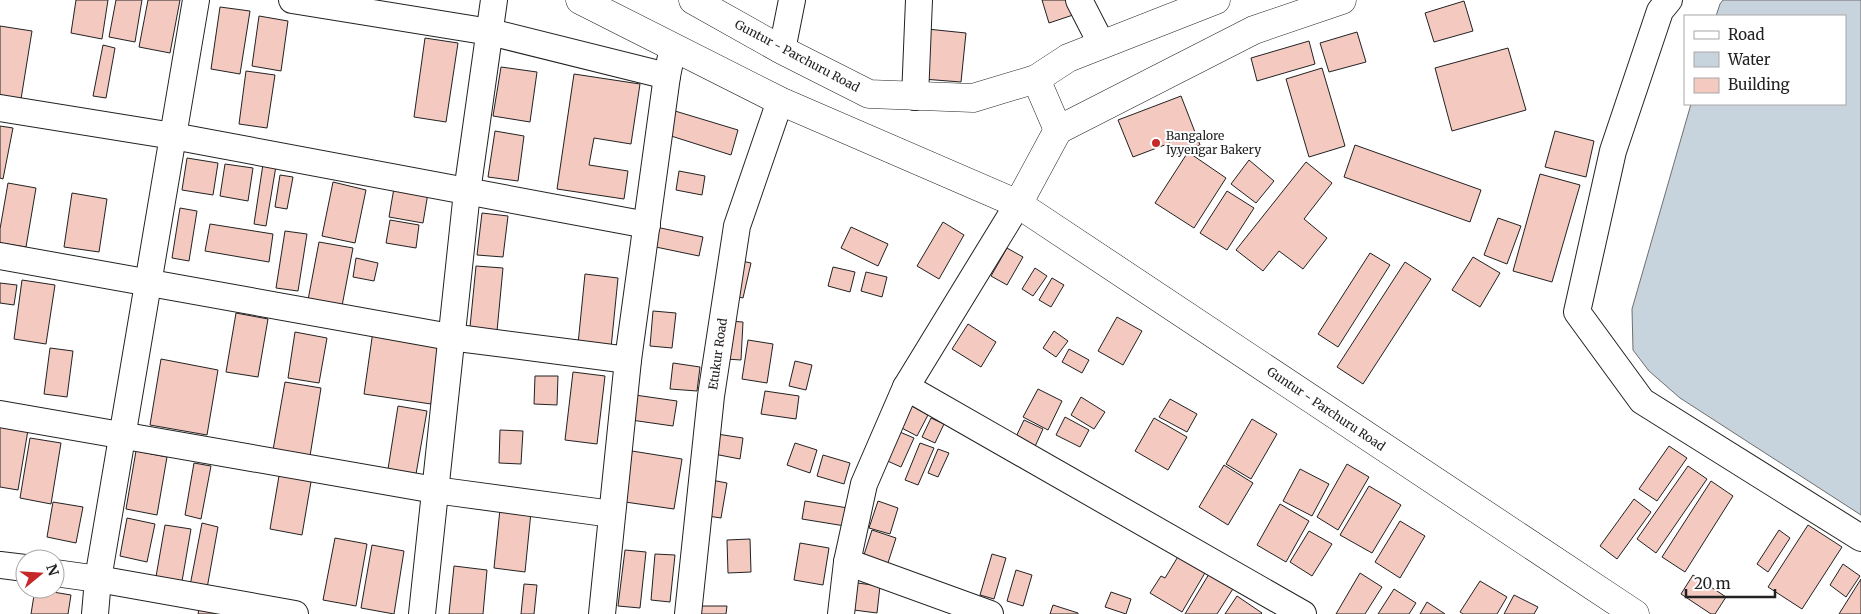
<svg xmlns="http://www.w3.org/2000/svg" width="1861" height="614" font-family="Merriweather,serif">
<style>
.water{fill:#c7d3dd;stroke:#6f6f6f}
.building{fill:#f3c9c0;stroke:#222}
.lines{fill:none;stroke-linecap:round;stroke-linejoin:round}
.street-casing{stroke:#222;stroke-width:28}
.secondary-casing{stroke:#222;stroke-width:29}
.primary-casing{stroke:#222;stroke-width:29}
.street{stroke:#fff;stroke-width:26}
.secondary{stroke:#fff;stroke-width:28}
.primary{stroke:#fff;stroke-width:28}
.poi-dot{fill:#c62828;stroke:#fff;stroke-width:2}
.labels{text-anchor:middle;stroke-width:4;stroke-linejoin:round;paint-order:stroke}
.street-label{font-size:12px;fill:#222;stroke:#fff}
.poi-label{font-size:12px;fill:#222;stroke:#fff;text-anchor:start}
</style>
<rect width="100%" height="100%" fill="#fff"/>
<polygon class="water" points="1723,0 1861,0 1861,515 1680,398 1649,371 1633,350 1632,309 1691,104 1845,104 1845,16 1716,16 1720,4"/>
<g class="building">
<polygon points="76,0 108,0 102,39 71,33"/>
<polygon points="116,0 142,0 135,42 109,37"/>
<polygon points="148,0 180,0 170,53 139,47"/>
<polygon points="1042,0 1068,0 1073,15 1049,23"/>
<polygon points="1464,1 1473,31 1434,42 1425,13"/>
<polygon points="220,7 250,11 240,74 211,69"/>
<polygon points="259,16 288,21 281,71 252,66"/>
<polygon points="0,26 32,31 21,99 0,95"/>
<polygon points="927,29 966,33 961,82 923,79"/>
<polygon points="1357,32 1366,62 1329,72 1320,43"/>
<polygon points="425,38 458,43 446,122 414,117"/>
<polygon points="1309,41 1315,64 1257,81 1251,58"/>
<polygon points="103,45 115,48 106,98 93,96"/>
<polygon points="1508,48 1526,110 1452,131 1435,68"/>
<polygon points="501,67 537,72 530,122 493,116"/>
<polygon points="1322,68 1345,146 1309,157 1286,79"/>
<polygon points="246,71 275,75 267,128 239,124"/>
<polygon points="574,74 640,84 631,144 594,138 589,165 628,171 624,199 557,189"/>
<polygon points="1181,96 1200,145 1174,155 1170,143 1133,157 1118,120"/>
<polygon points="675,111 738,130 731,155 668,135"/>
<polygon points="0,126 13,128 3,179 0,178"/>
<polygon points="495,131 524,136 518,181 488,177"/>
<polygon points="1555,131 1594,141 1586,177 1545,167"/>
<polygon points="1355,145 1481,190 1470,222 1344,177"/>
<polygon points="1188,152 1226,178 1194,228 1155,203"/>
<polygon points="187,158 218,163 213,195 182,190"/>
<polygon points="1249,160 1274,181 1256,203 1231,184"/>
<polygon points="1306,162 1332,183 1304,219 1327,238 1303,269 1279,251 1263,271 1236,250"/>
<polygon points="225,164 253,168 248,201 220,196"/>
<polygon points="263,164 276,166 266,226 254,224"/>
<polygon points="679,171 705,176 702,195 676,190"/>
<polygon points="1540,174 1580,185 1552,282 1513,271"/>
<polygon points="280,175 293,177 287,209 275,207"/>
<polygon points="333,182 366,190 355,243 322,236"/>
<polygon points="8,183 36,188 26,247 0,243 0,229"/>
<polygon points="394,188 428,193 423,223 389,217"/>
<polygon points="1227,191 1254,208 1227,250 1200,233"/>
<polygon points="72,193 107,199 99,252 64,247"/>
<polygon points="180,208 197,211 189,261 172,258"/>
<polygon points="482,213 508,216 503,257 477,255"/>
<polygon points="1498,218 1521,226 1507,264 1484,255"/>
<polygon points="390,220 419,225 416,248 386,243"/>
<polygon points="943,222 964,235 939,279 917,266"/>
<polygon points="210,224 273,234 269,262 205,251"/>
<polygon points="656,227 703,237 699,256 651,246"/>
<polygon points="851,227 888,244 878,266 841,248"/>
<polygon points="285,231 307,234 298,291 276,288"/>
<polygon points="319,242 353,248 342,306 308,300"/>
<polygon points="1007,248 1023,257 1007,285 991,276"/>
<polygon points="1370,253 1390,265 1338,347 1318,334"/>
<polygon points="1473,257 1500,273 1480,307 1452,290"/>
<polygon points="356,258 378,263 374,281 353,277"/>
<polygon points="737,260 751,263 743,298 730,295"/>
<polygon points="1405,262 1431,279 1363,384 1337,367"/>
<polygon points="476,266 503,268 497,331 470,327"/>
<polygon points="833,267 855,272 850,292 828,286"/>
<polygon points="1035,268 1047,276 1033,296 1022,289"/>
<polygon points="866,272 887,277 882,297 861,291"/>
<polygon points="585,274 618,278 611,348 578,344"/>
<polygon points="1052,278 1064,285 1051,307 1039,300"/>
<polygon points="22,280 55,285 46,344 14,339"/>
<polygon points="0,283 17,285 14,305 0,303"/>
<polygon points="653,311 676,313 672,348 650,346"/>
<polygon points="236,313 268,319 258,377 226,372"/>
<polygon points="1117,317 1142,331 1123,365 1098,351"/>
<polygon points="728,321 743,322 741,360 726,359"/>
<polygon points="968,324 996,342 981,367 952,349"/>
<polygon points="373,331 440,340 431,404 364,394"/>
<polygon points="1054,331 1068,341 1056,357 1043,348"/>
<polygon points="295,332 327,338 319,383 288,378"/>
<polygon points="748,340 773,344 767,383 742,379"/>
<polygon points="50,348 73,351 67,397 44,394"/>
<polygon points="1069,349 1089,360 1082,373 1062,362"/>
<polygon points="161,359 218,370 207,435 150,425"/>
<polygon points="795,361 812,365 806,390 789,386"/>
<polygon points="673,363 700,367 697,391 670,389"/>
<polygon points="573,372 605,376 597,444 565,440"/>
<polygon points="535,376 558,376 557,405 534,404"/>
<polygon points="285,382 321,388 310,456 273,450"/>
<polygon points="1038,389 1062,401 1048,430 1023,417"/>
<polygon points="765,391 799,396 796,419 761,414"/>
<polygon points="635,395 677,401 673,426 631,420"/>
<polygon points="1081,397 1105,412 1094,429 1071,415"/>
<polygon points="1170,399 1197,414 1187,432 1159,417"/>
<polygon points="910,405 928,415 917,436 898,426"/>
<polygon points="398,406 427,411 416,474 388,469"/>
<polygon points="1065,417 1089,430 1080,447 1056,435"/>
<polygon points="931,418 944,424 935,443 922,437"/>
<polygon points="1154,418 1187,437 1168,470 1135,451"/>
<polygon points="1252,419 1277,434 1251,479 1226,464"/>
<polygon points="1024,420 1043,429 1032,453 1013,443"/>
<polygon points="0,425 28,430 18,490 0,487"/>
<polygon points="500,430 523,431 521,464 499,463"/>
<polygon points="895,430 914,438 901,467 883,459"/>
<polygon points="717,434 743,438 740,459 714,454"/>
<polygon points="30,438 61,443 51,504 20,498"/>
<polygon points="795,443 817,450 810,473 787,465"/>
<polygon points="920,443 934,448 918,485 905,480"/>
<polygon points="1669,446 1687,458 1657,501 1639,489"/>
<polygon points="938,449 949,453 938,477 928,473"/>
<polygon points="136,451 167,457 157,515 126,509"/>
<polygon points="632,451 682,459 674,509 625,502"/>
<polygon points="823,455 850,463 844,484 817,476"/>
<polygon points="194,463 211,466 201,519 185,515"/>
<polygon points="1347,464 1369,477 1338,530 1317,517"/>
<polygon points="1224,465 1253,483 1228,525 1199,507"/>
<polygon points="1688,466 1707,479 1656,553 1637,539"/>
<polygon points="1300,469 1329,484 1312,516 1283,501"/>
<polygon points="280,470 312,476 302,535 270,529"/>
<polygon points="706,479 727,483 721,518 701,515"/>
<polygon points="1711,481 1733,496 1685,572 1662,557"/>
<polygon points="1369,486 1401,505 1372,553 1340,535"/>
<polygon points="1634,499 1651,512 1617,559 1600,546"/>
<polygon points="805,501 848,508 845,526 802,519"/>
<polygon points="878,501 898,508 890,534 869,528"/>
<polygon points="53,502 83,507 76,543 47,537"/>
<polygon points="1280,504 1309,521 1286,562 1257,545"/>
<polygon points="500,509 531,512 525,572 494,568"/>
<polygon points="127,518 155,524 147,562 120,556"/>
<polygon points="1400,521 1425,536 1400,578 1375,562"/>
<polygon points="202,523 218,527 206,594 189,591"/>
<polygon points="165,525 191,529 180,593 154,588"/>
<polygon points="1808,525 1842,547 1802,609 1768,587"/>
<polygon points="872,530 896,538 886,569 862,561"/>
<polygon points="1779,530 1790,538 1768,572 1757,564"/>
<polygon points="1309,531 1332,544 1312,576 1290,562"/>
<polygon points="335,538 367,544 356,606 323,600"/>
<polygon points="750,539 751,572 728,573 727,540"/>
<polygon points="800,543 829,548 823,585 794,580"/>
<polygon points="372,545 404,551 394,614 361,608"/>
<polygon points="625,550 646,552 640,608 618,606"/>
<polygon points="1182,550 1209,566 1182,612 1150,593 1161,576 1165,578"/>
<polygon points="655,554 675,555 670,602 651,600"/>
<polygon points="992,554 1006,558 994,599 980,595"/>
<polygon points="1843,564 1860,576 1846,597 1830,585"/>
<polygon points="454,566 487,570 483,614 449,614"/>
<polygon points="1212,569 1236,584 1217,614 1185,614"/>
<polygon points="1016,570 1032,575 1023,606 1007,601"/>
<polygon points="1360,573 1382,587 1365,614 1336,614"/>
<polygon points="1693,575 1726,597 1715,614 1711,614 1681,594"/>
<polygon points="1861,579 1861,614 1839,614"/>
<polygon points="1480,581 1507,597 1497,614 1463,614 1460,612"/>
<polygon points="850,582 880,586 877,613 846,609"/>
<polygon points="524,584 537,585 534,614 521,614"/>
<polygon points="35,589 71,595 68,614 31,614"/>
<polygon points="1394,589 1416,603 1409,614 1378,614"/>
<polygon points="1111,592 1131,599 1126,614 1105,607"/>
<polygon points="1514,595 1538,607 1534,614 1504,614"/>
<polygon points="1237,596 1262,613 1261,614 1225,614"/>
<polygon points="1427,602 1445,614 1420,614"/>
<polygon points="200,604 220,614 198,614"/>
<polygon points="1053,605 1078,613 1078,614 1050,614"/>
<polygon points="697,606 727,606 726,614 697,614"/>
</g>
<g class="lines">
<g class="street-casing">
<g id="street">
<polyline points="292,0 490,32 667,76"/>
<polyline points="1079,0 1101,43"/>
<polyline points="1669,0 1660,11 1613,151 1577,312 1642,401 1861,538"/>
<polyline points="782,50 792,0"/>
<polyline points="915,97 919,0"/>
<polyline points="0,108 173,136 196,0"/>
<polyline points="0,256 450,337 628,360"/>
<polyline points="906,387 1303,614"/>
<polyline points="0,414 435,490 612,514"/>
<polyline points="847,562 990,614"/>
<polyline points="0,565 25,568"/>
<polyline points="55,573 98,579 95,614"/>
<polyline points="295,614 98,579 173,136 647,225"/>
<polyline points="422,614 467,192 494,0"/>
<polyline points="602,614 628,360 667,76 673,47"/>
<polyline points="688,614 711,396 737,226 780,101"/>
<polyline points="841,614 847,562 864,484 906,387 1018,204"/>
</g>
</g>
<g class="secondary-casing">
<polyline id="secondary" points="1018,204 1635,614"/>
</g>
<g class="primary-casing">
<g id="primary">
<polyline points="580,0 780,101 1018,204 1058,130 1254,30 1342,0"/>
<polyline points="693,0 782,50 869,94 973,98 1036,79 1068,58 1216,0"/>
<polyline points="1036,79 1058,130"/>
</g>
</g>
<use href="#street" class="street"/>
<use href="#secondary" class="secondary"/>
<use href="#primary" class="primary"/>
</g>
<circle class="poi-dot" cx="1156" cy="143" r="5"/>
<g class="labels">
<g class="street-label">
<text transform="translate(797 56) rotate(28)" y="4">Guntur - Parchuru Road</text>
<text transform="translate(718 354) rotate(-82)" y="4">Etukur Road</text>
<text transform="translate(1326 409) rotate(34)" y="4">Guntur - Parchuru Road</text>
</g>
<g class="poi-label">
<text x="1166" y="140">Bangalore<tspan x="1166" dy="14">Iyyengar Bakery</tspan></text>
</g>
</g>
<rect x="1684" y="15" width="162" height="90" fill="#ffffff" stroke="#a7a7a7"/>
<rect x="1694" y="31" width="25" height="8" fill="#ffffff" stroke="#a7a7a7"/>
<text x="1728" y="40" font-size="15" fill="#222222">Road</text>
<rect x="1694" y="52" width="25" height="15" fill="#c7d3dd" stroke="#a7a7a7"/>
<text x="1728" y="65" font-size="15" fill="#222222">Water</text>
<rect x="1694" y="78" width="25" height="15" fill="#f3c9c0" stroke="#a7a7a7"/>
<text x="1728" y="90" font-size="15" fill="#222222">Building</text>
<g transform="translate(40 574) rotate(72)"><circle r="24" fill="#ffffff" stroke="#a7a7a7"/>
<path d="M0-4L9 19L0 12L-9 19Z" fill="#c62828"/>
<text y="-8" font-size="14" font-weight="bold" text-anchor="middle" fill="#222222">N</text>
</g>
<path d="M1686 589v8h89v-8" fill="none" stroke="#222222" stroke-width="2.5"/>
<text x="1694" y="589" font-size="15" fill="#222222" stroke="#ffffff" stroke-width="4" paint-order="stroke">20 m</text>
</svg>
